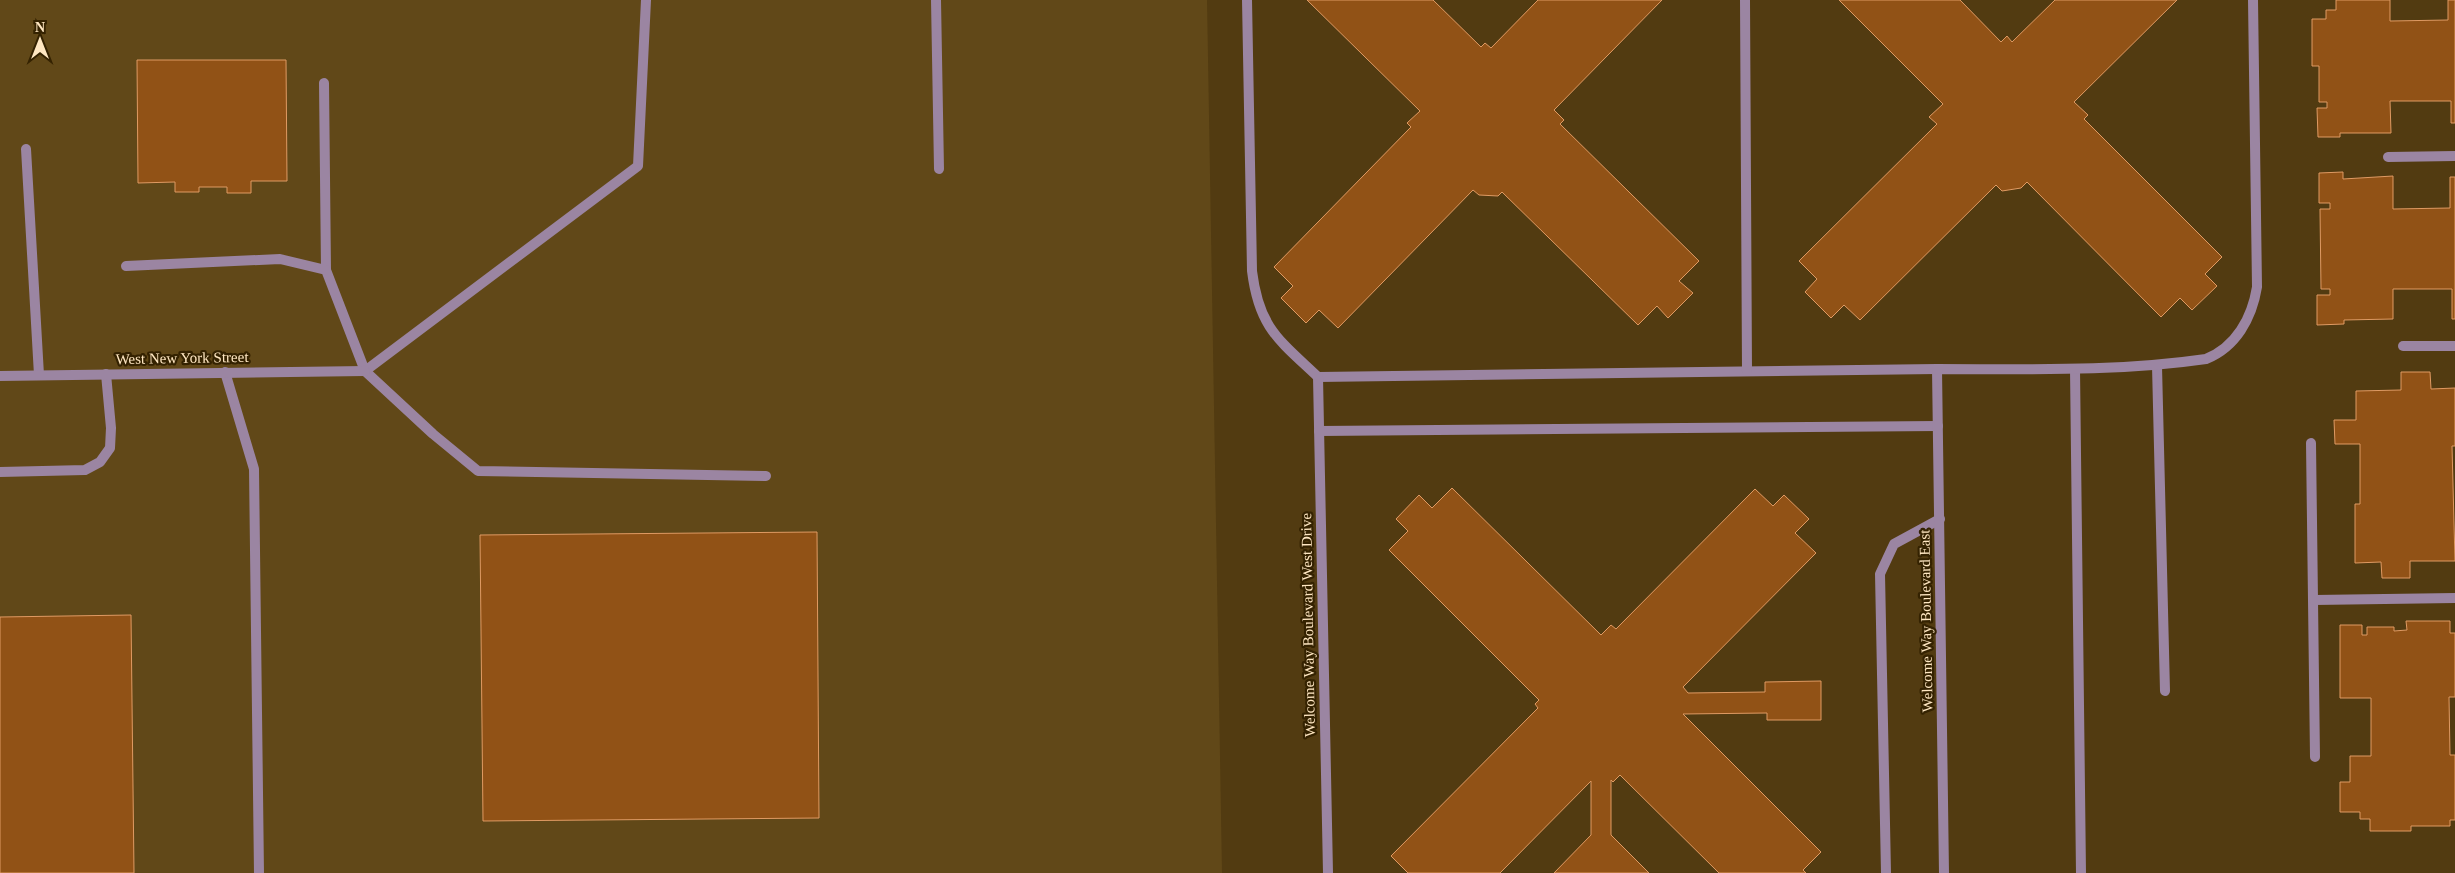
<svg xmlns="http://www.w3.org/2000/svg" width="2455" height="873" font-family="'Times New Roman',serif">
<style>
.built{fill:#614818}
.building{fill:#915216;stroke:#df9a63}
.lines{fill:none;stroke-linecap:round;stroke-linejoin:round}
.lane{stroke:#9b85a2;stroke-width:10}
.street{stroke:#9b85a2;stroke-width:10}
.labels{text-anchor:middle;stroke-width:4.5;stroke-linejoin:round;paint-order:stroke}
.street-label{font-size:15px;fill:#ffe7c2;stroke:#342201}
</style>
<rect width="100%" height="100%" fill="#523b11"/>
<polygon class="built" points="0,0 1207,0 1222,873 0,873"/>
<g class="building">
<polygon points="1307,0 1433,0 1481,47 1485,43 1491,48 1538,0 1662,0 1554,110 1564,120 1560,124 1699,261 1679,281 1693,293 1668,318 1657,306 1638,325 1502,192 1498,196 1479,195 1473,190 1338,328 1319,310 1306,323 1281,298 1293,286 1274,267 1411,127 1407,123 1420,111"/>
<polygon points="1839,0 1960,0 2001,42 2007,36 2012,42 2055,0 2177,0 2074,102 2088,115 2084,119 2222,257 2205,274 2217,286 2192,310 2180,298 2161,317 2027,182 2021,188 2002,191 1996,185 1860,320 1844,305 1831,318 1805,292 1817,279 1799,261 1937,124 1929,117 1943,104"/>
<polygon points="2336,0 2390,0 2390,21 2448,20 2448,0 2455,0 2455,123 2451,123 2451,101 2390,101 2391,133 2340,133 2340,137 2318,137 2317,108 2327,108 2327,102 2319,102 2319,66 2312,66 2312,19 2326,19 2326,10 2336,10"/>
<polygon points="137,60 286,60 287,181 251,181 251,193 227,193 227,187 199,187 199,192 175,192 175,182 138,183"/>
<polygon points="2343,172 2343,179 2393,176 2393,209 2450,208 2450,177 2455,177 2455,319 2452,319 2452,289 2393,289 2393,319 2344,320 2344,324 2317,325 2317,295 2330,295 2330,289 2321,289 2320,209 2330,209 2330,203 2319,203 2319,173"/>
<polygon points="2401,372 2430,372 2431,389 2455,388 2455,446 2452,446 2455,561 2410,561 2410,578 2382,578 2381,562 2355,563 2355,504 2360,504 2360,444 2335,444 2334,420 2356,420 2356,391 2401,390"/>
<polygon points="1452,488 1601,635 1611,625 1616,629 1755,489 1773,506 1784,495 1809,519 1795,533 1816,553 1683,687 1688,693 1765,692 1765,682 1821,681 1821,720 1767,720 1767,713 1683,714 1821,852 1803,870 1806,873 1719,873 1620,775 1613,782 1611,780 1611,835 1649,873 1554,873 1591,835 1591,781 1500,873 1408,873 1391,856 1538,708 1535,704 1539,700 1389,550 1408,531 1396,519 1419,495 1432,508"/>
<polygon points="817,532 819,818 483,821 480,535"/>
<polygon points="131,615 134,873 0,873 0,617"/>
<polygon points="2406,621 2450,621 2450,633 2455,633 2455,697 2449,697 2450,755 2455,755 2455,820 2450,820 2450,826 2411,826 2411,831 2370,831 2370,819 2360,819 2360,812 2340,812 2340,782 2350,782 2350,756 2371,756 2371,698 2340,698 2340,625 2362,625 2362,635 2367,635 2367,627 2394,627 2394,631 2407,630"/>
</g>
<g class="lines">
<g class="lane">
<polyline points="936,0 939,169"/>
<polyline points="324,83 326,270"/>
<polyline points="26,149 39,375"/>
<polyline points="2388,157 2455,156"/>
<polyline points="126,266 280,259 326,270 365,371 433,434 478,471 766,476"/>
<polyline points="2403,346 2455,346"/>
<polyline points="2157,366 2165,691"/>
<polyline points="365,371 638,166 646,0"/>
<polyline points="225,372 254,469 259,873"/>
<polyline points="1318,377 1937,369"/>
<polyline points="1319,431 1938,426"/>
<polyline points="2311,443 2315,757"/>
<polyline points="0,472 85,470 100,462 110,448 111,428 106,374"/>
<polyline points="2314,600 2455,598"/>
<polyline points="1886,873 1880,574 1894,544 1940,519"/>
</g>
<g class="street">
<path d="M1247,0L1252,271C1259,328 1279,340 1318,377L1328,873"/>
<polyline points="1745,0 1747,371"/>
<polyline points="2075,369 2081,873"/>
<polyline points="0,376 365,371"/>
<path d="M1944,873L1937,369C2027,369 2117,372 2206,359C2236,347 2252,318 2257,287L2253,0"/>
</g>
</g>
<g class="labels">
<g class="street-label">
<text transform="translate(182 358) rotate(-1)" y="5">West New York Street</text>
<text transform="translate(1926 621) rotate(-91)" y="5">Welcome Way Boulevard East</text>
<text transform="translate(1308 625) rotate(-91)" y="5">Welcome Way Boulevard West Drive</text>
</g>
</g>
<g transform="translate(40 40)" stroke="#342201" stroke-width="4" paint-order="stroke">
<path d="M0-4L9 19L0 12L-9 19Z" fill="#ffe7c2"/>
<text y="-8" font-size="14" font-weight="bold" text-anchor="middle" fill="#ffe7c2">N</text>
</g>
</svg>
